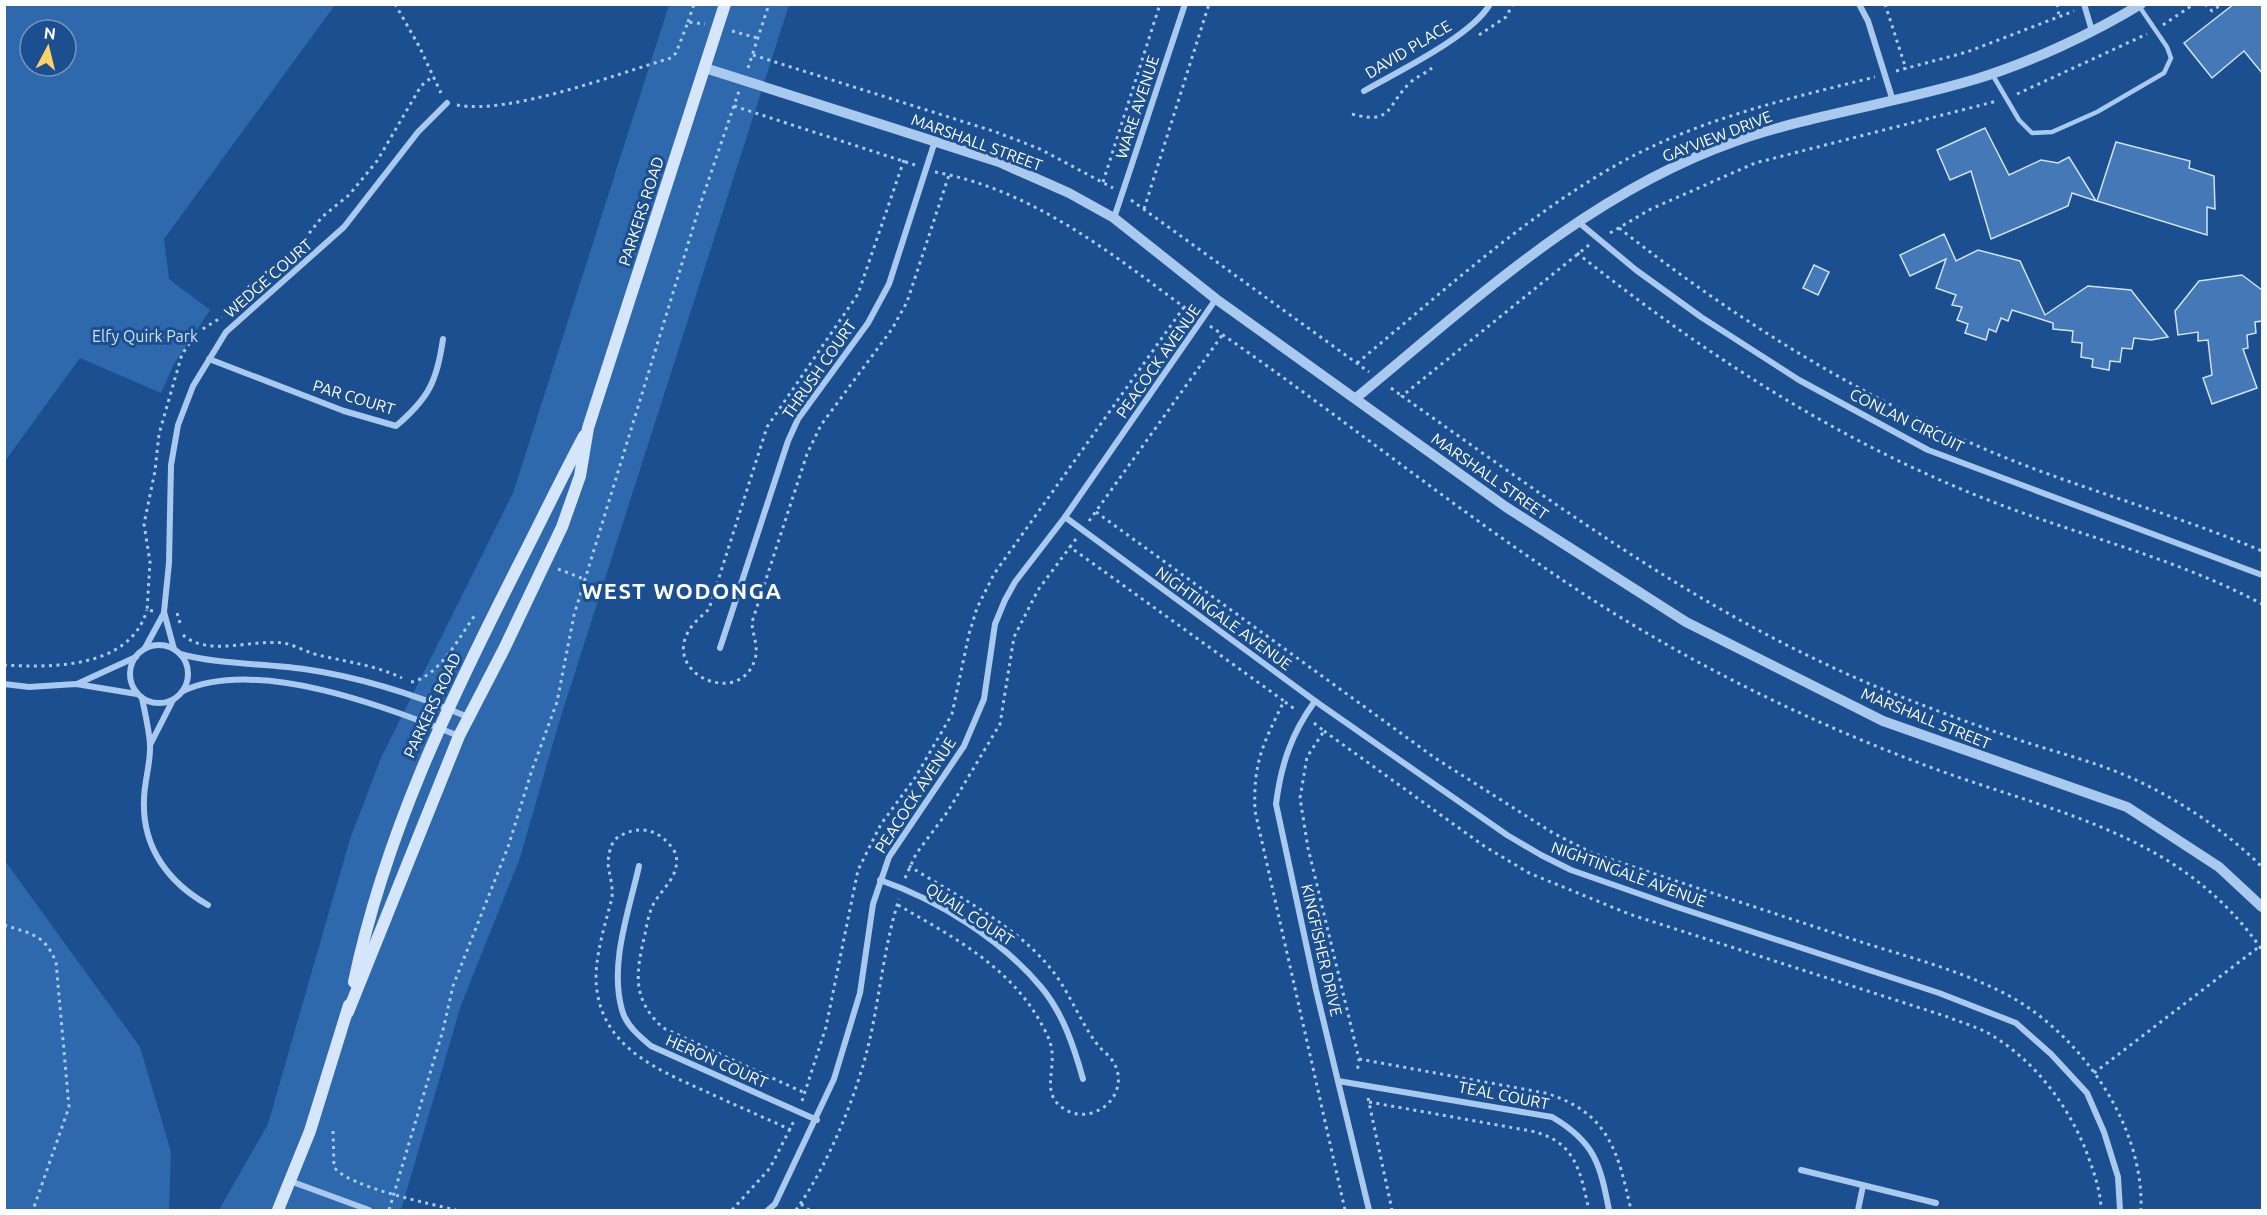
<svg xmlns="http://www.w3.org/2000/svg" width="2267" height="1215" font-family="Ubuntu,sans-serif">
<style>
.green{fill:#2e69ad;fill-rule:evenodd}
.building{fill:#4478b7;stroke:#cfe3fa;stroke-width:1.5}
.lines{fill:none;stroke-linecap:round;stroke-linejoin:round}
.path{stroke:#a9c9ee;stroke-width:3;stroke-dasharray:3 4.5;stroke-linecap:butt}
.service{stroke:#a9c9ee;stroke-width:4.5}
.minor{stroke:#a9c9ee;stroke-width:6}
.tertiary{stroke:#a9c9ee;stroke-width:10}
.secondary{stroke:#d6e6fa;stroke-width:12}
.labels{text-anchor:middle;stroke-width:6;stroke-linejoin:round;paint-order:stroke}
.street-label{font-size:16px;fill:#fff;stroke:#1b4f8f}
.park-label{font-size:16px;fill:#cfe3fa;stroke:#1b4f8f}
.district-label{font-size:22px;font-weight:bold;letter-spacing:1.5px;fill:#fff;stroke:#1b4f8f}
</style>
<rect width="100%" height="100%" fill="#1b4f8f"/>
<g class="green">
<path d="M5,4L335,5L164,239L169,279L210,310L174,364L161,393L80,358L5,461ZM30,30H66V66H30Z"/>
<polygon points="669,5 789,5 560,719 520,858 461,1005 401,1210 219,1210 268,1124 350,839 381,758 513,493"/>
<polygon points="5,861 140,1047 171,1152 169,1210 5,1210"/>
</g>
<g class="building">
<polygon points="2234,4 2262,4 2262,73 2244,51 2212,78 2184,43"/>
<polygon points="1985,128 2009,175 2041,160 2058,163 2069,157 2096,201 2072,193 2068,206 1991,239 1971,171 1950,180 1937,150"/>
<polygon points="2116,142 2190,161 2189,168 2214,176 2215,209 2207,207 2207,235 2097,201"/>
<polygon points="1944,234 1956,261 1978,250 2020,261 2045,315 2088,286 2131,290 2168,337 2151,340 2134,338 2132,349 2122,348 2120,362 2110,361 2109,370 2092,367 2093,359 2081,357 2082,343 2072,342 2073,331 2053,329 2053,323 2012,310 2008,321 2001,318 1996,332 1989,329 1986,340 1965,333 1968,324 1957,320 1962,307 1952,305 1956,295 1936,288 1946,259 1910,276 1900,255"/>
<polygon points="1814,265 1829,272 1818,295 1803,288"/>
<polygon points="2242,275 2262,290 2262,321 2255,322 2256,333 2247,335 2248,348 2243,349 2257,388 2212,404 2203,378 2212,375 2208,340 2198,341 2198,332 2178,335 2175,311 2199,281"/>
</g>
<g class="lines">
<g class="path">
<polyline points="395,4 419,46 441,93"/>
<polyline points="1885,4 1906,69"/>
<polyline points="2057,4 2059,16"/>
<polyline points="2205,4 2212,11 2222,4"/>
<polyline points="688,22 694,4"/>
<polyline points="2163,25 2194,4"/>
<polyline points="732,31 757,38"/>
<polyline points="1479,35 1506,17 1513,4"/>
<polyline points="753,55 996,132 1040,149 1113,188"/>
<polyline points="748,68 769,4"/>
<polyline points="1896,71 1967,52 2074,11"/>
<polyline points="2017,94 2147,34"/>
<path d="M457,105C510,115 616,74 671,58L676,53L688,22L705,24"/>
<polyline points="734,106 915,165"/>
<path d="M1352,114C1394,126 1386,104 1412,81C1418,76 1426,73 1432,68"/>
<path d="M904,160L858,294L767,427L709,609C703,615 694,622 690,629C660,673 740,709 755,659C759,646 752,634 752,622L807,454L821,425L892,329L907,302L949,175"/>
<path d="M935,172C1034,190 1113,255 1192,313"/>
<polyline points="1103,182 1160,4"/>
<polyline points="1131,200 1369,372"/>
<polyline points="1144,209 1209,4"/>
<path d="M1619,228C1731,316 1850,391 1980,447C2072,487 2170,512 2262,551"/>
<polyline points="1610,233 1651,209 1755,163 1997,101"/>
<path d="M1589,245L1402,396C1552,502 1700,612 1870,684C1918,704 1969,723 2019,740C2055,752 2092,761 2127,776C2175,797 2225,830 2262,867"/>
<path d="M1577,253C1702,352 1834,439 1983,498C2076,535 2174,557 2262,604"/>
<polyline points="229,311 252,283 296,250 322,217 349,195 377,161 421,86 432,77"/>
<path d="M1210,326C1333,410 1448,504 1573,587C1686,662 1810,723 1938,770C2059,814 2183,835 2262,950"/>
<path d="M1357,363C1444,291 1529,212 1629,158C1707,117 1791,98 1875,77"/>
<polyline points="1391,388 1402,396"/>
<path d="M1096,512L1435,758L1553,833L1592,853C1679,882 1767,911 1855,940C1907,957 1965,971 2013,998C2084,1039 2144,1127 2141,1210"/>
<polyline points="1089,521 1223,334"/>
<path d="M1076,539L1070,547L1284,701C1263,744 1253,762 1255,811L1345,1210"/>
<polyline points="558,569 584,579"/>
<polyline points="153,611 147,610 150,562 144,524 155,471 159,434 182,354 198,332 222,317"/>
<polyline points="177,613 181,626"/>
<path d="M183,635C208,657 252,639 283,643C295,645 306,652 318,655C347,662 375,665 402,678"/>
<path d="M4,665C54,668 130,668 147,610"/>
<path d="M411,682C439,677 460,636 475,615"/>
<polyline points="1285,702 1296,710"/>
<polyline points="1314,723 1324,731 1307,757 1300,798 1308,848 1359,1059 1357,1073"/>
<path d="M1324,731L1484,846L1529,873L1629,914L1945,1016C1959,1022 1975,1026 1988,1033C2033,1059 2065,1101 2085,1148C2092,1167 2101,1190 2101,1210"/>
<polyline points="905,878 916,854 948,811 1000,724 1014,637 1038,590 1070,547"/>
<path d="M898,905C953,937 1011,967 1042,1025C1046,1032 1050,1040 1051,1046C1057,1071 1038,1096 1068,1111C1077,1116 1090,1115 1099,1110C1117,1101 1125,1078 1112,1060C1108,1054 1101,1050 1097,1044C1078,1019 1068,987 1046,963C1010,922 955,895 909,866"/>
<path d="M4,925C32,934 44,934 56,962L69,1107L33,1210"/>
<path d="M1359,1059L1545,1093C1609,1112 1618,1152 1631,1210"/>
<polyline points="2094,1073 2260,946"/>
<polyline points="1368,1098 1392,1210"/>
<polyline points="802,1101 826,1027 858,870 881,824 915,778 952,714 969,634 977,608 994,574 1184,307"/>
<path d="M1369,1102L1531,1131C1576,1141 1580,1171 1589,1210"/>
<path d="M791,1130C763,1117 735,1105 707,1092C656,1069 598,1046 596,979C596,952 605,925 612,898C614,873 601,868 614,840C638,822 662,829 676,854C680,876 664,886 654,903C649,912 647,924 645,934C636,973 631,998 663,1028L805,1093"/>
<path d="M333,1131L334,1167C348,1187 431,1204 456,1210"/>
<polyline points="801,1204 809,1210"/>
<polyline points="389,1210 443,1030 453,986 508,847 532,770 557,702 574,615 700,205 739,91"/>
<polyline points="732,1210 770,1168 794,1121"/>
<path d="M796,1210C828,1165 856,1097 869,1043C880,995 884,946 899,899"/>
</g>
<polyline class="service" points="1992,74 2019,120 2032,133 2052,132 2097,112 2164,73 2171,58 2167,47 2139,6"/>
<g class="minor">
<polyline points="1859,4 1868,21 1893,101"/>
<polyline points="2084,4 2092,31"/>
<path d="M1364,91C1397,72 1472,36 1490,4"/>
<polyline points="1114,218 1185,4"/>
<polyline points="1577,221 1636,270 1701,317 1799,380 1928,450 2262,575"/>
<path d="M209,359L344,411L396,426C429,398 437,381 443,339"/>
<polyline points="1065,517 1315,701 1507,835 1541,855 1571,870 1674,906 1939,993 2016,1023 2051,1054 2087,1093 2104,1132 2118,1177 2120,1210"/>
<circle cx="159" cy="674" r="29"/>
<polyline points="145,648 164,613"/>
<polyline points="720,648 788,441 798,419 868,323 889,284 935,141"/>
<polyline points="174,649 164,612 169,563 171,465 178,425 193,386 226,332 344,227 418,132 447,103"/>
<path d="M180,654C221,665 263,663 304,669C360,677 416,695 468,717"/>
<polyline points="4,684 29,687 76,684 137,694"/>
<polyline points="77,684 136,657"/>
<path d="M183,691C257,657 387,707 459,736"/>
<path d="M142,698C145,713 149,729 150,744C151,763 144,782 144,800C142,848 169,883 208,905"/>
<path d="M1315,701C1291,734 1281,765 1276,804L1316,990L1369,1210"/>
<polyline points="150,745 173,700"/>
<path d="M639,866C629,911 609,964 622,1010C626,1025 639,1036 651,1046L817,1120"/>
<path d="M880,880C938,900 1001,939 1041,987C1063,1013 1074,1047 1083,1079"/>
<path d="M1338,1081L1552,1117C1595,1142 1600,1164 1609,1210"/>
<polyline points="1801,1170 1936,1203"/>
<polyline points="290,1181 369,1210"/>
<polyline points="768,1210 775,1204 834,1079 860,993 873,904 889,857 964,746 984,699 995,624 1005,600 1015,582 1065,517 1216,299"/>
<polyline points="1858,1210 1863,1186"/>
</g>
<g class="tertiary">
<polyline points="705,68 999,162 1069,193 1114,218 1216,299 1506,507 1686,622 1883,721 2127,807 2219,867 2262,907"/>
<path d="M1356,398C1474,301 1588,193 1736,141C1814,114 1897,103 1976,79C2029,63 2094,33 2141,4"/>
</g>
<g class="secondary">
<path d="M354,982C385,834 450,700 518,566C540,523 561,479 584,436"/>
<polyline points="348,1012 459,736 504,649 562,527 580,476 588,428 725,4"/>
<polyline points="278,1210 310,1131 349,1005"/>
</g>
</g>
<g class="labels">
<g class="street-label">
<text transform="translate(1408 49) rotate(-31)" y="6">DAVID PLACE</text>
<text transform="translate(1137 107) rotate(-72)" y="6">WARE AVENUE</text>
<text transform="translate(1717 136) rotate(-21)" y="6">GAYVIEW DRIVE</text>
<text transform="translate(977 142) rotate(20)" y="6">MARSHALL STREET</text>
<text transform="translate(641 211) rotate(-72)" y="6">PARKERS ROAD</text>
<text transform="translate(268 278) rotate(-41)" y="6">WEDGE COURT</text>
<text transform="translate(1158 361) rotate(-55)" y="6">PEACOCK AVENUE</text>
<text transform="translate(819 369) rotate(-55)" y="6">THRUSH COURT</text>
<text transform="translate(354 397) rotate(17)" y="6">PAR COURT</text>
<text transform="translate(1907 420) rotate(26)" y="6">CONLAN CIRCUIT</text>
<text transform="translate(1490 476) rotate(35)" y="6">MARSHALL STREET</text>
<text transform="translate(1224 618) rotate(36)" y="6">NIGHTINGALE AVENUE</text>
<text transform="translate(432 705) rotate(-65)" y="6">PARKERS ROAD</text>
<text transform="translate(1926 718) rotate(22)" y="6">MARSHALL STREET</text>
<text transform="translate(915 795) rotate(-57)" y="6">PEACOCK AVENUE</text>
<text transform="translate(1629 874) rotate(20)" y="6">NIGHTINGALE AVENUE</text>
<text transform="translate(970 914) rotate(33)" y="6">QUAIL COURT</text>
<text transform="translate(1322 950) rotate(77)" y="6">KINGFISHER DRIVE</text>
<text transform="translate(717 1061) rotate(24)" y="6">HERON COURT</text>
<text transform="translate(1504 1095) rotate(11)" y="6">TEAL COURT</text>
</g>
<g class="park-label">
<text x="145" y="342">Elfy Quirk Park</text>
</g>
<g class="district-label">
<text x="682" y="599">WEST WODONGA</text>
</g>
</g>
<rect width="2267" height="1215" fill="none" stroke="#ffffff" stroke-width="12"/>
<g transform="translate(48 48) rotate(7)"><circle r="28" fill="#1b4f8f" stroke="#7695bc" stroke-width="1.5"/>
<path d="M0-4.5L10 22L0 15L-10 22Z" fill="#ffd166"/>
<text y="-9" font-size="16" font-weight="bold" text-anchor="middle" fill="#ffffff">N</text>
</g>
</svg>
